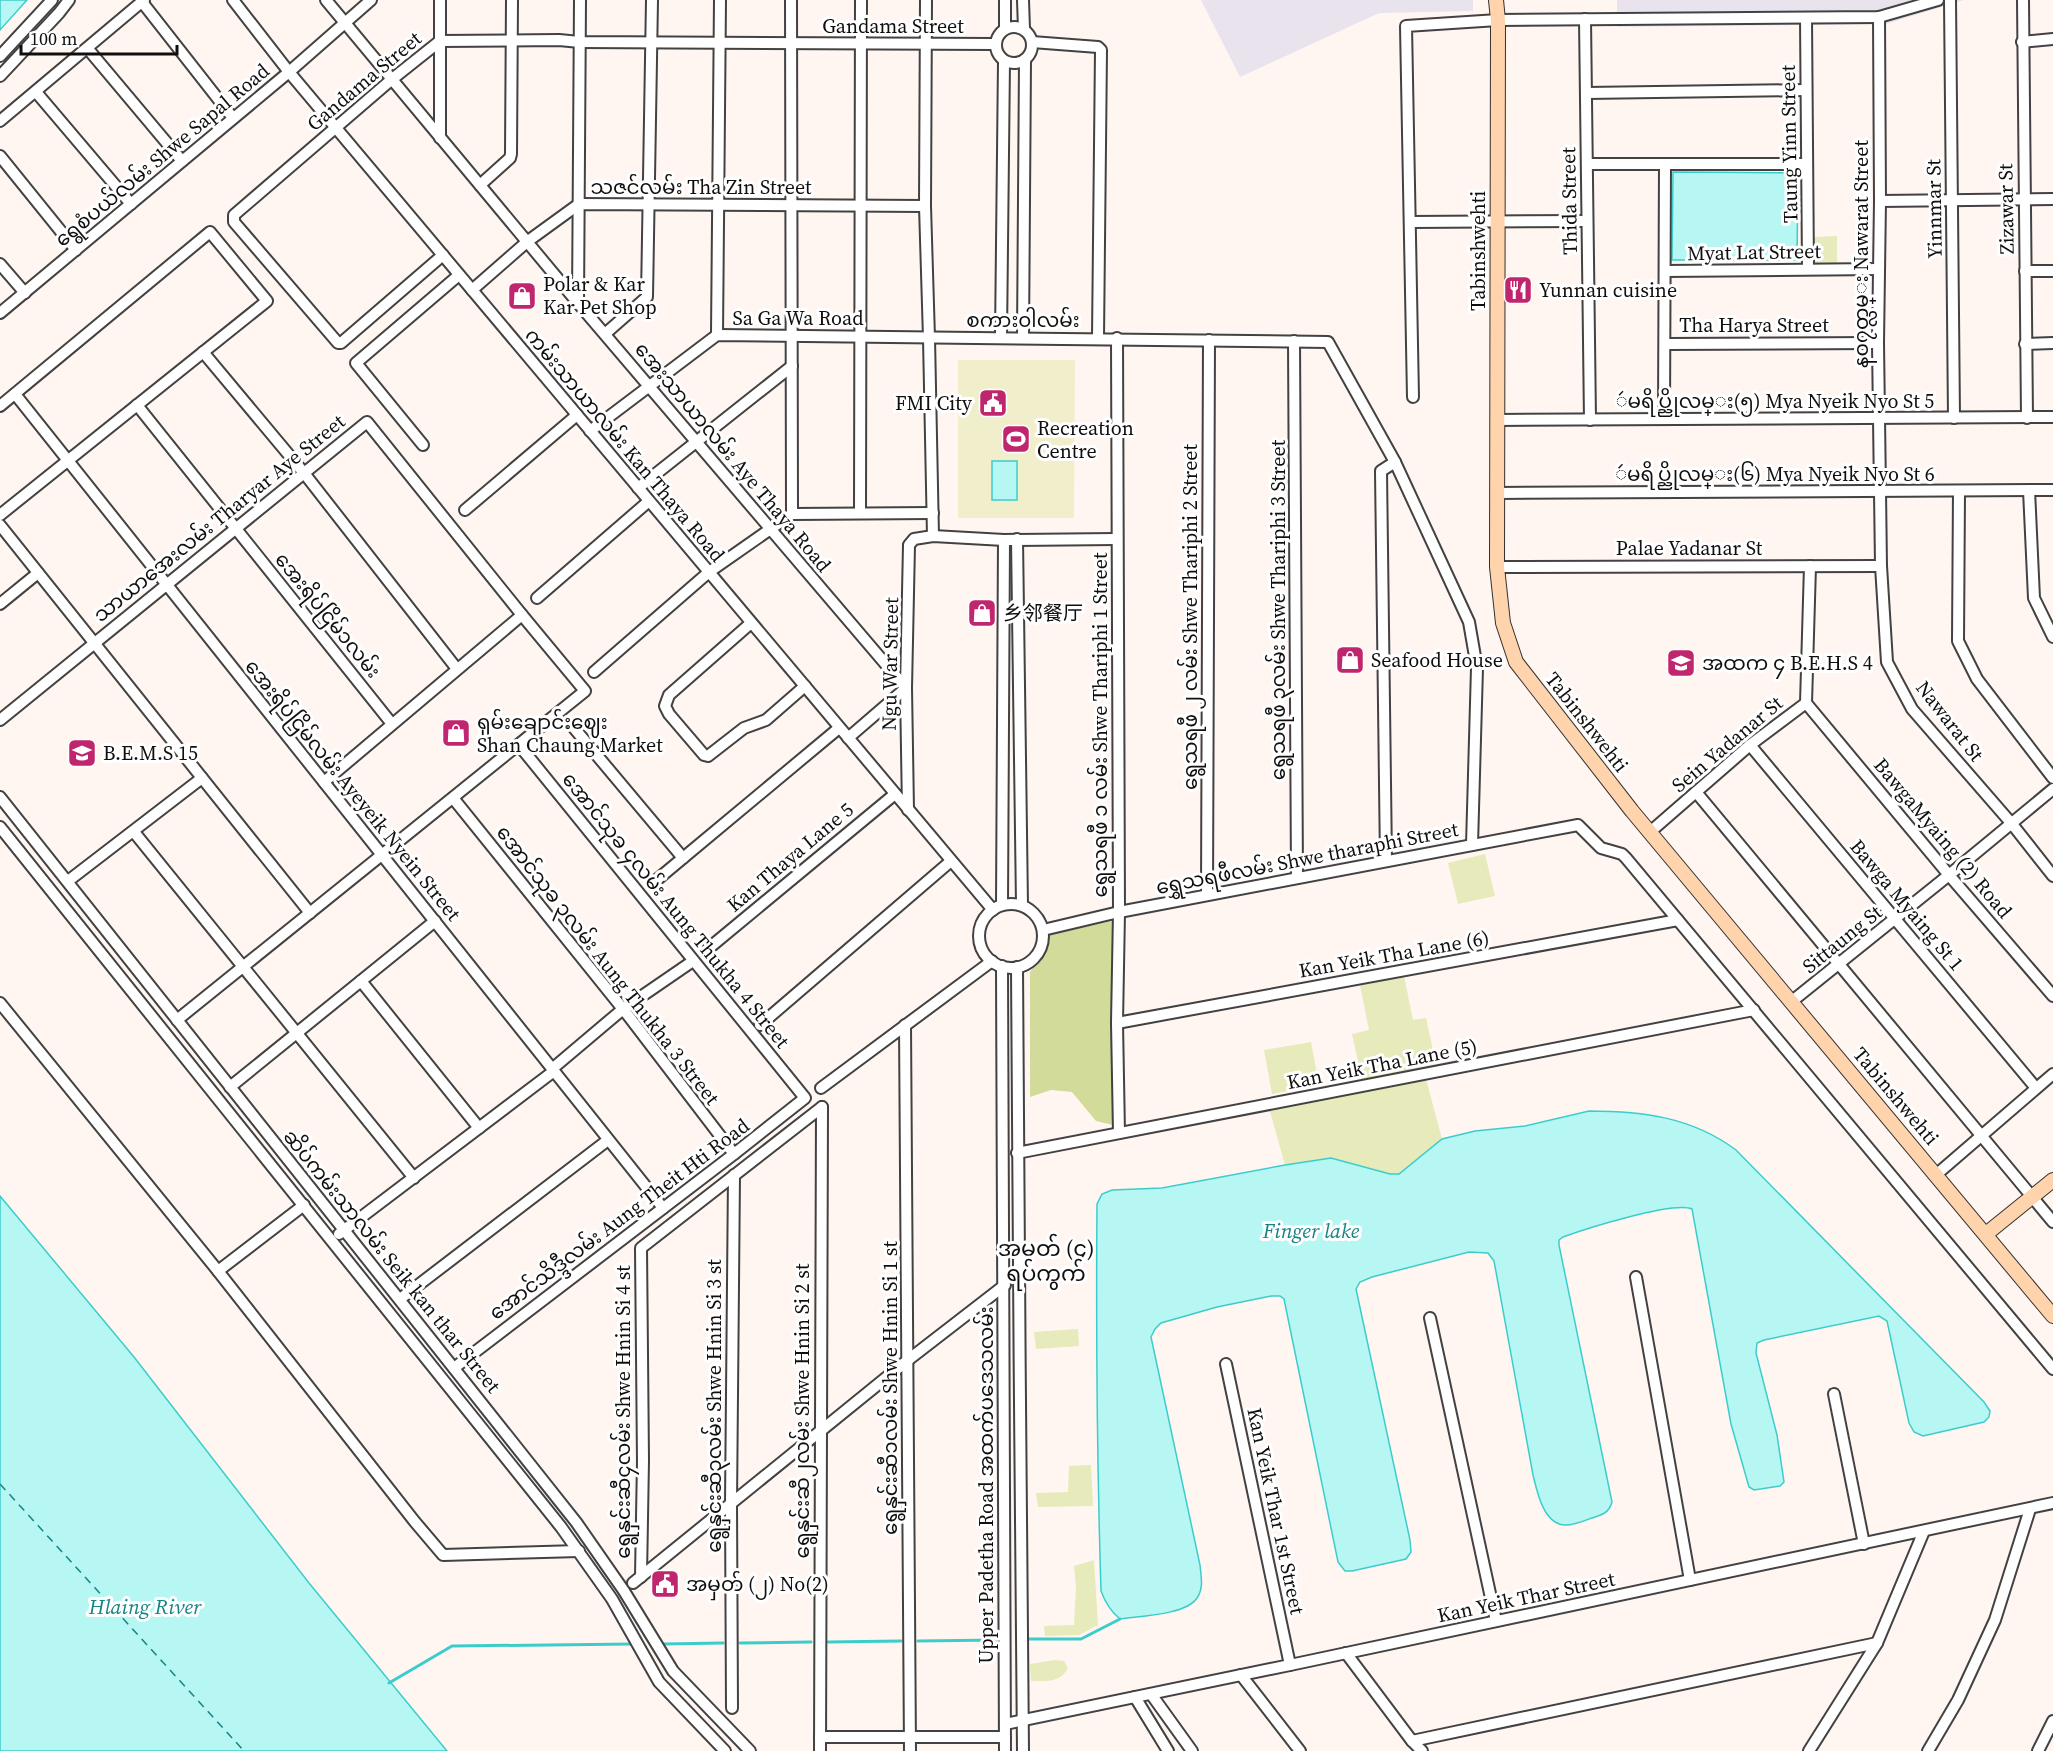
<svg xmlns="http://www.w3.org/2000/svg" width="2053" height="1751" font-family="'Source Serif 4','Noto Sans SC','Noto Sans Myanmar',serif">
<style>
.industrial{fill:#e8e3ed}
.green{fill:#e7eaba}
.forest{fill:#d2db99}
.pitch{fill:#f1eecc}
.water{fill:#b6f6f3;stroke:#3ccdcb;stroke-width:1.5}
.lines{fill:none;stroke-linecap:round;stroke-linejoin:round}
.stream{stroke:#3ccdcb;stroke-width:3}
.ferry{stroke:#168385;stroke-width:1.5;stroke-dasharray:8 6;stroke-linecap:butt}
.street-casing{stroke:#424242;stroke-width:14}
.secondary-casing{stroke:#313131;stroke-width:16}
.street{stroke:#fff;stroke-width:10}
.secondary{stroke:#ffd3ac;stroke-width:14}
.labels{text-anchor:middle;stroke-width:6;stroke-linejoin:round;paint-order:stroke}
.street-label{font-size:20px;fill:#0f0f0f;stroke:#fff}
.poi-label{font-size:20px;fill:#0f0f0f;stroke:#fff;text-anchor:start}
.water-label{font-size:21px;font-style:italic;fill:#168385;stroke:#fff}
.quarter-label{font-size:22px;fill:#0f0f0f;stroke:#fff}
</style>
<rect width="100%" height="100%" fill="#fff6f1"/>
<g class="industrial">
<polygon points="1201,0 1473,0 1473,11 1379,13 1240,77"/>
<polygon points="1617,0 1964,0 1886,24 1617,27"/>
</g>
<g class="green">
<polygon points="1837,236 1837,263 1813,263 1813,237"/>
<polygon points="1485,854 1495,896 1458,904 1448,863"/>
<polygon points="1404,976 1413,1020 1426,1018 1436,1064 1362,1080 1352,1034 1369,1030 1360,985"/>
<polygon points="1311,1042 1319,1085 1272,1094 1264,1050"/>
<polygon points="1426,1079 1442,1139 1399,1174 1390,1174 1331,1158 1285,1165 1269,1108"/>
<polygon points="1078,1329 1079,1346 1036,1349 1034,1332"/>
<polygon points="1091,1465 1093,1506 1038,1507 1036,1493 1068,1492 1069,1466"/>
<polygon points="1094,1560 1098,1625 1079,1635 1045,1636 1044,1626 1074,1625 1076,1588 1074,1566"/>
<path d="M1055,1660L1064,1661L1068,1668C1060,1683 1047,1681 1031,1681L1030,1664Z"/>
</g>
<polygon class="forest" points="1113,921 1113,1125 1096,1121 1072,1092 1051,1090 1030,1097 1030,972 1044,955 1049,934"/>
<polygon class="pitch" points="958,360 1075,360 1074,518 958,518"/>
<g class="water">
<polygon points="0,0 27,0 0,30"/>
<polygon points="1673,172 1798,173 1797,260 1672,260"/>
<rect x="992" y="461" width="25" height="39"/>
<path d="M1589,1111C1642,1111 1692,1117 1736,1150L1984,1402L1990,1411L1989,1417L1984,1422L1923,1436L1914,1432L1909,1423L1887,1321L1879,1316L1764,1340L1757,1343L1756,1353L1777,1435L1784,1482L1780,1486L1754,1490L1749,1487L1731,1424L1692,1209C1673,1201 1585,1229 1563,1237L1559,1240V1245L1612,1502C1609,1513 1602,1515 1592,1518C1584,1521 1572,1526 1564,1525C1543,1523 1537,1491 1533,1475L1494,1261L1488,1253L1469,1252L1372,1277L1360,1282L1356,1289L1410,1540L1411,1552L1406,1559L1352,1571H1345L1338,1562L1284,1299L1280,1296H1271L1217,1307L1161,1323L1155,1329L1151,1337L1200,1565C1201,1576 1204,1588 1197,1598C1186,1615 1139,1616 1120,1619C1110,1611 1105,1602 1101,1591C1097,1462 1096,1333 1097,1204L1102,1194L1112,1190L1162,1188L1285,1165L1331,1158L1390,1174H1399L1442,1139L1475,1131L1525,1126Z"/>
<polygon points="0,1196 134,1357 309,1583 447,1751 0,1751"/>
</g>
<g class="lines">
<g class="stream">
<polyline points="1028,1639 1081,1639 1120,1619"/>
<polyline points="918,1641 999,1640"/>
<polyline points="828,1642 901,1641"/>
<polyline points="740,1643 811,1642"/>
<polyline points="663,1644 723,1643"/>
<polyline points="389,1683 452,1646 632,1644"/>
</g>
<polyline class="ferry" points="0,1484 244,1751"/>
<g class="street-casing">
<g id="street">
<polyline points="233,0 289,72 993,910"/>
<polyline points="326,0 578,303 906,688 848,738"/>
<polyline points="791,0 792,514"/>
<polyline points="926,0 925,206 929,338 933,536"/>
<polyline points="1023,0 1024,29"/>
<polyline points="1950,0 1954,418"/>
<polyline points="2023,0 2027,418"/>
<polyline points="142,2 233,118"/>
<polyline points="1879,17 1880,201 1878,343 1881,566 1887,662 1912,709 2012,824 2053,876"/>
<polyline points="1806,18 1808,269"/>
<polyline points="1585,19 1590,420"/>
<circle cx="1014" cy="45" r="18"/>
<polyline points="1005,29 1005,0"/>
<polyline points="1032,42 1098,47 1101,50 1098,338"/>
<polyline points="2022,42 2053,39"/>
<polyline points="88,49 182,161"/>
<polyline points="0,56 52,0"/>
<polyline points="0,76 59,13 69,0"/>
<polyline points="36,92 131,204"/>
<polyline points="1586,93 1806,90"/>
<polyline points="0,121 144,0"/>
<polyline points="440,138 440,0"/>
<polyline points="0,156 76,250"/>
<polyline points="1587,164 1807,164"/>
<polyline points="480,185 510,158 511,154 512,0"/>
<polyline points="1880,201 2053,199"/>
<polyline points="1411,222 1587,221"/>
<polyline points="443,255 341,343 338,343 234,222 234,215 391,80 440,41 559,40 580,42 995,44"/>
<polyline points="0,264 25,293"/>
<polyline points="1665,271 1879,269"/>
<polyline points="2025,271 2053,271"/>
<polyline points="472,290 528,241 579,204 925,206"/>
<polyline points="578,303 580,0"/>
<polyline points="0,313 289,72 371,0"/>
<polyline points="606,333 647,297 652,0"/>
<polyline points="717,335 720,0"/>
<polyline points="1001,337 1004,61"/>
<polyline points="1023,338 1025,60"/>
<polyline points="1117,338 1119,912 1117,1023 1119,1133"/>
<polyline points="1294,341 1297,878"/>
<polyline points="1666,344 1878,343"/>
<polyline points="2025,344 2053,343"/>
<polyline points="203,352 304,473 457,669"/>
<polyline points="15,394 663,1208"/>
<polyline points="1413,397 1406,26 1498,20 1879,17 1938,0"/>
<polyline points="137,405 392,724"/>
<polyline points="0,406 210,232 267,301 0,515"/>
<polyline points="1664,419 1665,164"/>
<polyline points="1497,420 2053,417"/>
<polyline points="590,431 717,335 1328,342 1395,462 1469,622 1477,668 1472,845"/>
<polyline points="423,445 356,363 459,275"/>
<polyline points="638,488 792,366"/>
<polyline points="2029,490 2034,598 2053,637"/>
<polyline points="1959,491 1958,641 1977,679 2053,778"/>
<polyline points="1497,493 2053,490"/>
<polyline points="465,510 577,415"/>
<polyline points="860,513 861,0"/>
<polyline points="0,525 310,913"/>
<polyline points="1017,539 1022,905"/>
<polyline points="1497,567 1881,566"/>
<polyline points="537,598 649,501"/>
<polyline points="0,604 38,573"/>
<polyline points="751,623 669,695 665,706 669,714 704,755 708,756 744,728 766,720 805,686"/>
<polyline points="594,672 709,572 792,514 933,513"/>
<polyline points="1806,703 1949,875 2053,996"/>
<polyline points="0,720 367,422 522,615 585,691 177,1020"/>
<polyline points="574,728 683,858"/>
<polyline points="1750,745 2036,1088"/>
<polyline points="324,782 522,615"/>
<polyline points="1696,792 2053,1222"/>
<polyline points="0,797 576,1522 624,1591 673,1671 750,1751"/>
<polyline points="453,798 627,1014 734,1154"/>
<polyline points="908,810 906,688 909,545 914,539 933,536 1004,540 1116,539"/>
<polyline points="0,827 561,1527 612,1599 659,1682 725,1751"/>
<polyline points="134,832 414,1178"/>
<polyline points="1650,832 1750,745 1806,703 1810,566"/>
<polyline points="1386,861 1381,471 1395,462"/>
<polyline points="68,881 202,778"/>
<polyline points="653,883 839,728"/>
<polyline points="1207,895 1209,340"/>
<circle cx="1011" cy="936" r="32"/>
<polyline points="1002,905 1004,540"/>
<polyline points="1043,930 1119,912 1578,825 1601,848 1622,854 1626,858 2053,1369"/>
<polyline points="709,948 895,794"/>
<polyline points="1002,966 1005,1751"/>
<path d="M1017,967C1017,1228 1022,1490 1023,1751"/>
<polyline points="361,981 479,1128"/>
<polyline points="1791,1002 1949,875 2053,789"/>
<polyline points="0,1003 218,1271 415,1522 443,1555 579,1551"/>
<polyline points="1117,1023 1678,920"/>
<polyline points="760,1025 951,861"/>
<polyline points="905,1025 910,1751"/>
<polyline points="552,1069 623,1009 693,961"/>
<polyline points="230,1087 435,921"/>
<polyline points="821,1088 992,961"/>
<polyline points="1017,1153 1754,1010"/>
<polyline points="1937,1174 2053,1074"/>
<polyline points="339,1234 554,1071"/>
<polyline points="218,1271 304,1205"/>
<polyline points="1636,1277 1690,1580"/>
<polyline points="400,1299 608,1140"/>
<polyline points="1430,1318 1496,1621"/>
<polyline points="1226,1364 1290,1665"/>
<polyline points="454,1368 734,1154 805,1098 519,745"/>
<polyline points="1834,1394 1864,1544"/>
<polyline points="641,1577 643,1460 641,1248 822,1107"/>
<polyline points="633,1583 908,1360 1005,1285"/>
<polyline points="1346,1653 1412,1741 1422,1751"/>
<polyline points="1241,1675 1300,1751"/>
<polyline points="1151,1694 1192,1751"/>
<polyline points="1135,1697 1168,1751"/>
<polyline points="732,1708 731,1504 734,1175"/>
<polyline points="1005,1724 1290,1665 2053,1503"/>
<polyline points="820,1737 1005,1737"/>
<polyline points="1412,1741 1877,1643"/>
<polyline points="820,1751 822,1107"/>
<polyline points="1809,1751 1877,1643 1924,1531"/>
<polyline points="1928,1751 1958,1700 1995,1620 2030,1509"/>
<polyline points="2038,1751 2053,1721"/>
</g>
</g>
<g class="secondary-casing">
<g id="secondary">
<polyline points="1496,0 1498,20 1497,567 1503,623 1516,662 1632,811 2053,1316"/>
<polyline points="1986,1234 2053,1180"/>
</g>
</g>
<use href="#street" class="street"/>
<use href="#secondary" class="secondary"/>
</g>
<defs>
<g id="restaurant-square" transform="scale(1.5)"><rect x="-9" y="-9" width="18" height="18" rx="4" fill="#c0266d" stroke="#fff"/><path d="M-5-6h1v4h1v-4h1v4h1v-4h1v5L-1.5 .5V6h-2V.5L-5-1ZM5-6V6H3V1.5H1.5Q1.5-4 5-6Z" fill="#fff"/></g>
<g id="shop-square" transform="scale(1.5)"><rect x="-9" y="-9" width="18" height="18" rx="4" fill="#c0266d" stroke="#fff"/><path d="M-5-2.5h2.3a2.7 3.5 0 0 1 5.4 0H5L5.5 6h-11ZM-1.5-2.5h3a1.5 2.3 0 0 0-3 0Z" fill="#fff"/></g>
<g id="civic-square" transform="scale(1.5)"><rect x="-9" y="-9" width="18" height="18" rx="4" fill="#c0266d" stroke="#fff"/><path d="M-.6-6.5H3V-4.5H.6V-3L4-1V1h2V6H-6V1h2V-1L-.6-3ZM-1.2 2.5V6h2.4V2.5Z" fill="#fff"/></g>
<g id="stadium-square" transform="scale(1.5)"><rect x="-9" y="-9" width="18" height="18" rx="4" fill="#c0266d" stroke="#fff"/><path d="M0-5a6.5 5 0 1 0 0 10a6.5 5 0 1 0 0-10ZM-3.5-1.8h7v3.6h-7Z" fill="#fff"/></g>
<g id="school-square" transform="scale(1.5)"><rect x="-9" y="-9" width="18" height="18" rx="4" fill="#c0266d" stroke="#fff"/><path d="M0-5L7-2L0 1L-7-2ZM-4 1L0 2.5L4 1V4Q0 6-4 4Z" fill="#fff"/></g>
</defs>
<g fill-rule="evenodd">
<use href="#restaurant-square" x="1518" y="290"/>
<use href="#shop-square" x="522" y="296"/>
<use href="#civic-square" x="993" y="403"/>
<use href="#stadium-square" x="1016" y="439"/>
<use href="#shop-square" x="982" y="613"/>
<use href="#shop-square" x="1350" y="660"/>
<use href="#school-square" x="1681" y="663"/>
<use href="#shop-square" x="456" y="733"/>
<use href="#school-square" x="82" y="753"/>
<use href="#civic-square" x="665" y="1584"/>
</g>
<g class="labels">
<g class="street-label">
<text x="893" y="33">Gandama Street</text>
<text transform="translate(364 81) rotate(-40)" y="7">Gandama Street</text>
<text transform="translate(1789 144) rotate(-91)" y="7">Taung Yinn Street</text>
<text transform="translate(162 155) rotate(-40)" y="7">ရွေစံပယ်လမ်း Shwe Sapal Road</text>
<text x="701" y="194">သဇင်လမ်း Tha Zin Street</text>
<text transform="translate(1569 201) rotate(-91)" y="7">Thida Street</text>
<text transform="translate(1934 209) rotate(-91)" y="7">Yinnmar St</text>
<text transform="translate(2006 209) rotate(-91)" y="7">Zizawar St</text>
<text transform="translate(1478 251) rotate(-90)" y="7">Tabinshwehti</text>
<text transform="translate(1754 252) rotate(-1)" y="7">Myat Lat Street</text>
<text transform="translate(1861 254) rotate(-90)" y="7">နဝ၇တ္လမ္း Nawarat Street</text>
<text x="798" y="325">Sa Ga Wa Road</text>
<text x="1023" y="327">စကား၀ါလမ်း</text>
<text x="1754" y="332">Tha Harya Street</text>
<text x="1775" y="408">ဴမရိပ္ညိုလမ္း(၅) Mya Nyeik Nyo St 5</text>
<text transform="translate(625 445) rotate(50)" y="7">ကမ်းသာယာလမ်း Kan Thaya Road</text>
<text transform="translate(733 457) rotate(50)" y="7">အေးသာယာလမ်း Aye Thaya Road</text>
<text x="1775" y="481">ဴမရိပ္ညိုလမ္း(၆) Mya Nyeik Nyo St 6</text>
<text transform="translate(219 518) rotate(-39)" y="7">သာယာအေးလမ်း Tharyar Aye Street</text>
<text x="1689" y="555">Palae Yadanar St</text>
<text transform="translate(1278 610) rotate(-90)" y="7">ရွေသရဖီ ၃လမ်း Shwe Thariphi 3 Street</text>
<text transform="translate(328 615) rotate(51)" y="7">အေးရိပ်ငြိမ်၁လမ်း</text>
<text transform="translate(1190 617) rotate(-90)" y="7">ရွေသရဖီ ၂ လမ်း Shwe Thariphi 2 Street</text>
<text transform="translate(890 664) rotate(-89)" y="7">Ngu War Street</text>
<text transform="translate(1950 721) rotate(52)" y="7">Nawarat St</text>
<text transform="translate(1587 722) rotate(52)" y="7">Tabinshwehti</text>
<text transform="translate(1100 725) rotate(-90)" y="7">ရွေသရဖီ ၁ လမ်း Shwe Thariphi 1 Street</text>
<text transform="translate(1727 744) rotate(-40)" y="7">Sein Yadanar St</text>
<text transform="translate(353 790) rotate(51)" y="7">အေးရိပ်ငြိမ်လမ်း Ayeyeik Nyein Street</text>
<text transform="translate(1943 838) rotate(50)" y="7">BawgaMyaing (2) Road</text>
<text transform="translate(790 857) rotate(-40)" y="7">Kan Thaya Lane 5</text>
<text transform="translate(1307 858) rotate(-11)" y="7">ရွှေသရဖီလမ်း Shwe tharaphi Street</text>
<text transform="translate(1907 905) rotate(50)" y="7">Bawga Myaing St 1</text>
<text transform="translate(676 910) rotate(51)" y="7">အောင်သုခ ၄လမ်း Aung Thukha 4 Street</text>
<text transform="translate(1842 939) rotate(-39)" y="7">Sittaung St</text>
<text transform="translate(1394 954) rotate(-10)" y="7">Kan Yeik Tha Lane (6)</text>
<text transform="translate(608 965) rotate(52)" y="7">အောင်သုခ ၃လမ်း Aung Thukha 3 Street</text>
<text transform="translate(1382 1064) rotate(-11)" y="7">Kan Yeik Tha Lane (5)</text>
<text transform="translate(1896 1096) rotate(50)" y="7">Tabinshwehti</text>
<text transform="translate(619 1219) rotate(-37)" y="7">အောင်သိဒ္ဒီလမ်း Aung Theit Hti Road</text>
<text transform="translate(392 1261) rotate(51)" y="7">ဆိပ်ကမ်းသာလမ်း Seik kan thar Street</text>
<text transform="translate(890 1388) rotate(-90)" y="7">ရွေနှင်းဆီ၁လမ်း Shwe Hnin Si 1 st</text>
<text transform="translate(714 1406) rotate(-90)" y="7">ရွေနှင်းဆီ၃လမ်း Shwe Hnin Si 3 st</text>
<text transform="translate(802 1411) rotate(-90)" y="7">ရွေနှင်းဆီ၂လမ်း Shwe Hnin Si 2 st</text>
<text transform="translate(623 1412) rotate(-90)" y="7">ရွေနှင်းဆီ၄လမ်း Shwe Hnin Si 4 st</text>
<text transform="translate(986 1485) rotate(-90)" y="7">Upper Padetha Road အထက်ပဒေသလမ်း</text>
<text transform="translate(1276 1511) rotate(78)" y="7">Kan Yeik Thar 1st Street</text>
<text transform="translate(1526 1597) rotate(-12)" y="7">Kan Yeik Thar Street</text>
</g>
<g class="poi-label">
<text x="543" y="291">Polar &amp; Kar<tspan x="543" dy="23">Kar Pet Shop</tspan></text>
<text x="1539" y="297">Yunnan cuisine</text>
<text x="972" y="410" text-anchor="end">FMI City</text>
<text x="1037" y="435">Recreation<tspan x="1037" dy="23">Centre</tspan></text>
<text x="1003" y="620">乡邻餐厅</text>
<text x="1371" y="667">Seafood House</text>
<text x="1702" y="670">အထက ၄ B.E.H.S 4</text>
<text x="477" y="729">ရှမ်းချောင်းဈေး<tspan x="477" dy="23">Shan Chaung Market</tspan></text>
<text x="103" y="760">B.E.M.S 15</text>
<text x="686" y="1591">အမှတ် (၂) No(2)</text>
</g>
<g class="water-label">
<text x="1311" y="1238">Finger lake</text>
<text x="145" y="1614">Hlaing River</text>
</g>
<g class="quarter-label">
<text x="1046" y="1256">အမှတ် (၄)<tspan x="1046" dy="25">ရပ်ကွက်</tspan></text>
</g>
</g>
<path d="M21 45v9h156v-9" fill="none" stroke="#0f0f0f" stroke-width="3"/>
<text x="30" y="45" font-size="18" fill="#0f0f0f" stroke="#ffffff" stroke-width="4.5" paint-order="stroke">100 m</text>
</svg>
